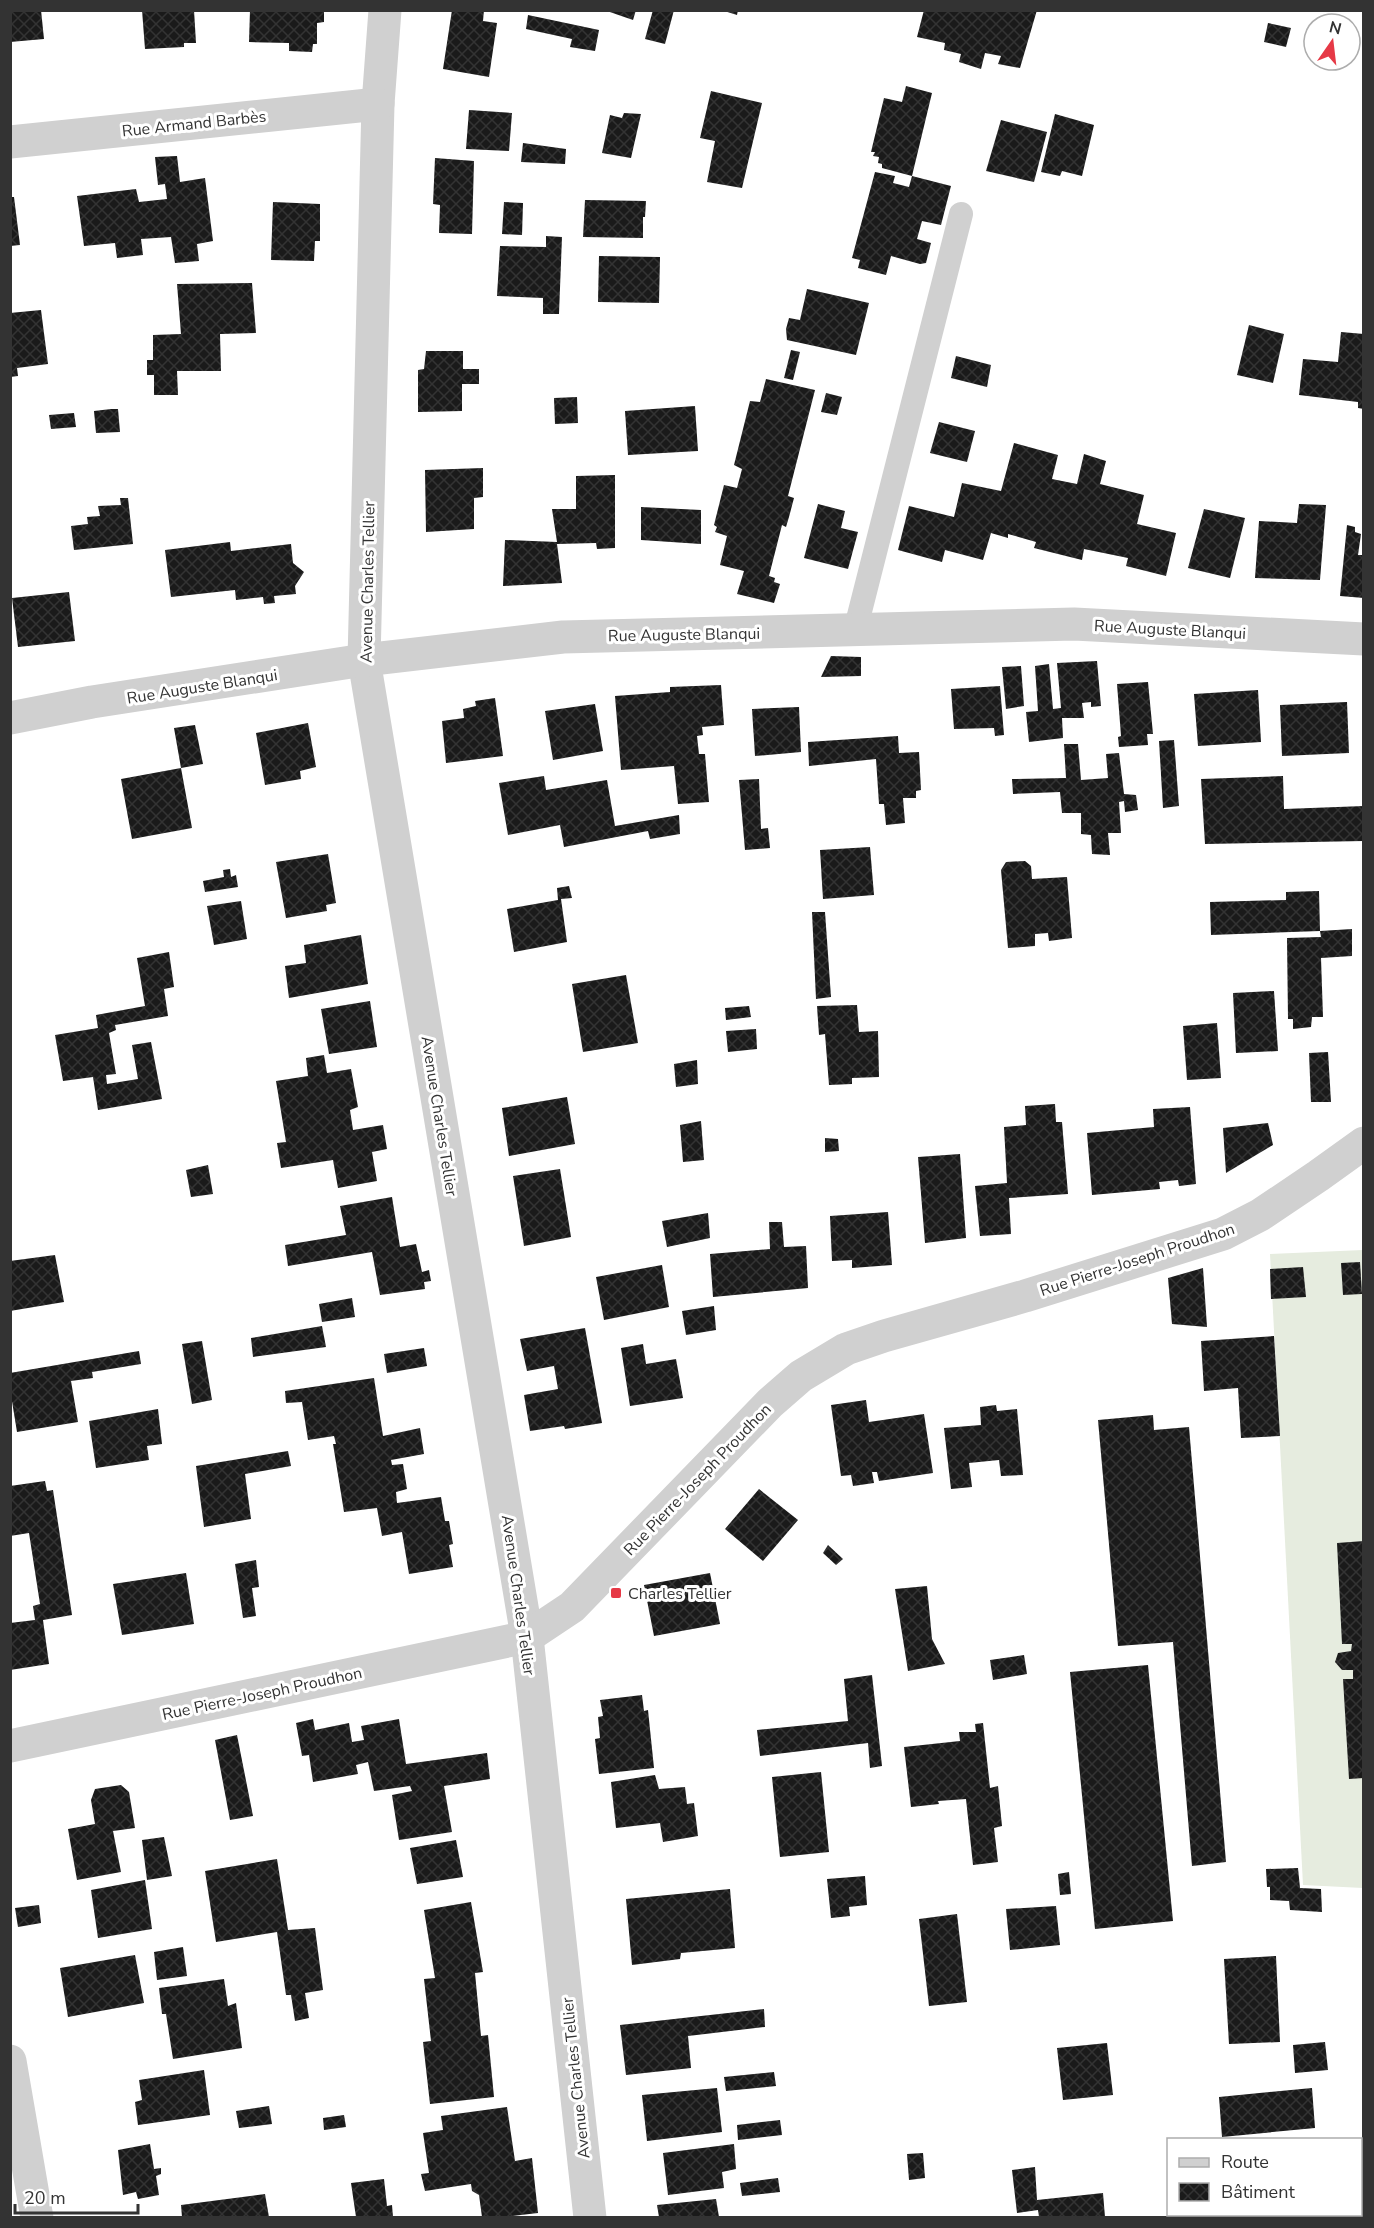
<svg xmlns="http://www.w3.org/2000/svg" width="1374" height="2228" font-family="'Nunito Sans',sans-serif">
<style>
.pitch{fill:#e6ecdf}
.building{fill:url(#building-cross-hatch)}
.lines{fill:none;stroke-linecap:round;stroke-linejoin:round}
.lane{stroke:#d0d0d0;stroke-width:24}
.street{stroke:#d0d0d0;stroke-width:33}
.poi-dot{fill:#e63946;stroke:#fff;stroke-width:2}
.labels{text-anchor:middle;stroke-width:6;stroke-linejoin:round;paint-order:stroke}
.street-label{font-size:16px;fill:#333;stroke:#fff}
.poi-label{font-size:16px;fill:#333;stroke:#fff;text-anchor:start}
</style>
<defs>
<pattern id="building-cross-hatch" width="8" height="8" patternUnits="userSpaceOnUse" patternTransform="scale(1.5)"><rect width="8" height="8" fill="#1a1a1a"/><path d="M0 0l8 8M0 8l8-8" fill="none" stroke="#333"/></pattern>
</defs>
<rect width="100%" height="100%" fill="#fff"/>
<polygon class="pitch" points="1363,1250 1363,1888 1303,1885 1270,1254"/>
<g class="building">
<polygon points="10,10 41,10 44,39 10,42"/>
<polygon points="142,10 194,10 196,43 184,43 184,47 145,49"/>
<polygon points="250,10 324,10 324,22 317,23 317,44 313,44 312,52 289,51 289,43 249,42"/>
<polygon points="452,10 484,10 483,21 497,23 489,77 443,69"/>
<polygon points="604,10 636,10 633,20"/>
<polygon points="653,10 674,10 665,44 645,39"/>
<polygon points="721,10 738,10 737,15"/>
<polygon points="924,10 1037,10 1020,68 998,64 1001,56 985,53 981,69 959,62 961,54 944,50 945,43 917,37"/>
<polygon points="528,15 599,30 595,51 570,47 572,39 526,29"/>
<polygon points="1268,23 1291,28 1286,47 1264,42"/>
<polygon points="906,86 932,93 912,176 882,168 882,164 878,163 879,157 873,156 875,152 871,152 884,98 902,102"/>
<polygon points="711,91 762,103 742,188 707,182 715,141 700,138"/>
<polygon points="469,110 512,113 509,151 466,149"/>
<polygon points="624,113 641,114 631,158 602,153 610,115 622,118"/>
<polygon points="1055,114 1094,125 1082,176 1062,171 1060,176 1041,172"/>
<polygon points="1001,120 1047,132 1034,182 986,171"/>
<polygon points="523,143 566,149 565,164 521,162"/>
<polygon points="177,156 180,182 205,178 213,241 197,244 199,261 175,263 171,237 141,239 143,255 117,258 115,243 84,246 77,196 136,189 139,202 167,199 165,184 158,185 155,157"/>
<polygon points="435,158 474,161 472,234 439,233 440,205 433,204"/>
<polygon points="875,172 895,176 893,183 909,187 912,176 951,186 941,225 922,221 917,239 931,243 926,263 920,264 891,256 886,275 858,268 860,260 852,258"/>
<polygon points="10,197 14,197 20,245 10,246"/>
<polygon points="585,200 646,201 645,217 643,217 643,238 583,237"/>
<polygon points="273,202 320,204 320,241 315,241 314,261 271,260"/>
<polygon points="504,202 523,203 522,235 502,234"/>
<polygon points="546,236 562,237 559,314 543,314 543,298 497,296 500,246 546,247"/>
<polygon points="599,256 660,257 659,303 598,302"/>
<polygon points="252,283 256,333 220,334 221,371 177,371 178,395 154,395 154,375 147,375 147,360 153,360 153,335 181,334 177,284"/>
<polygon points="807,289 869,303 856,355 787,340 786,329 789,318 800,320"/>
<polygon points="41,310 48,364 17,368 18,376 10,377 10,313"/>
<polygon points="1249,325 1284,334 1273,383 1237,375"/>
<polygon points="1341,332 1364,334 1364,409 1358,408 1358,402 1299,395 1303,359 1338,362"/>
<polygon points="791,350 800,352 793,380 784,378"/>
<polygon points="426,351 463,351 463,369 479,369 479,384 462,384 462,411 418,412 418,370 424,369"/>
<polygon points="956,356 991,365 987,387 951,378"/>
<polygon points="766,379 815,390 788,496 794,498 789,517 786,527 782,525 769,576 775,578 774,582 780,584 774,603 737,594 744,571 720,565 727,536 715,532 717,527 714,525 724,485 737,488 742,469 734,465 750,401 760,402"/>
<polygon points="826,393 842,397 837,415 821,412"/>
<polygon points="577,397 578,423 555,424 554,398"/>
<polygon points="695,406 698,451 628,455 625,411"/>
<polygon points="111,409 118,409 120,432 96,433 94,411"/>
<polygon points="74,413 76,427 51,429 49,415"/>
<polygon points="939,422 975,431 967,462 930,453"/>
<polygon points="1014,443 1058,455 1052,479 1077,484 1084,454 1106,461 1100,484 1144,495 1137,524 1176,533 1166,576 1126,566 1128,558 1084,549 1082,560 1034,548 1036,542 1008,534 1008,538 991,533 983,560 945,550 942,562 898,550 909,506 954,517 962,483 1001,491"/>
<polygon points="483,468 483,497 474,498 474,529 426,532 425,470"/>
<polygon points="615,475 615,548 597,549 596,543 557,544 562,583 503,586 505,540 557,542 552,509 576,509 576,476"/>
<polygon points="120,498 128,498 133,544 74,550 71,526 88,524 87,517 100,516 98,506 121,505"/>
<polygon points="818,504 845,511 841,528 858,532 848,569 804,558"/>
<polygon points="1299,504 1326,505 1320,580 1255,578 1259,521 1297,523"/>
<polygon points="641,507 701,510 701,544 641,540"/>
<polygon points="1204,509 1245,518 1230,578 1188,568"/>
<polygon points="1347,525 1355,527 1355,532 1361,534 1358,555 1364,555 1364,598 1340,596"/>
<polygon points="230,542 231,551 291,544 293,563 304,572 295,586 296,594 274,596 275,603 264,604 263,597 236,600 235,590 171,597 165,550"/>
<polygon points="69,592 75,641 18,647 12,598"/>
<polygon points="831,656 861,657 861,676 821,677"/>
<polygon points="1097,661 1101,706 1091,707 1091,702 1082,703 1084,718 1062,718 1063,738 1029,742 1026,712 1038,711 1035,666 1049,664 1053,709 1061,708 1057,663"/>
<polygon points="1021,666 1024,706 1006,709 1002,667"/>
<polygon points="1148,682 1153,734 1147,734 1148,745 1119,747 1118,737 1121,736 1117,684"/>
<polygon points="721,685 724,725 702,727 703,735 697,736 699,754 705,754 709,802 678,804 674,766 621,770 615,696 670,692 670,687"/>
<polygon points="1000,686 1004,735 995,736 994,728 954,729 951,689"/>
<polygon points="1258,690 1261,742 1198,746 1194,694"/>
<polygon points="495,698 503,756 446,763 442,721 464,718 463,709 476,706 475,701"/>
<polygon points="1347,702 1349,753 1282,756 1280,705"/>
<polygon points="595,704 603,751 553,760 545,711"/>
<polygon points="799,707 801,752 755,756 752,709"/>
<polygon points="308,723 316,767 300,771 301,779 265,785 256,733"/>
<polygon points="195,725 203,764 181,768 192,828 132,839 121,779 181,768 174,728"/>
<polygon points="898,736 899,753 919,752 921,790 916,791 916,798 903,798 905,823 886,825 884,804 879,804 876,759 809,766 808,742"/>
<polygon points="1174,740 1179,806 1163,808 1159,741"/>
<polygon points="1064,744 1078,744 1081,780 1108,778 1106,754 1119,753 1124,794 1136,795 1138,810 1125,812 1124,801 1119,802 1121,833 1108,833 1110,855 1092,854 1091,835 1081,834 1081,813 1062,813 1060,792 1013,794 1012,779 1066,778"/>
<polygon points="544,776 546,790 607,780 615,826 679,815 680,834 650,839 648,831 564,847 560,825 508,835 499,783"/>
<polygon points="1283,776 1284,809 1364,806 1364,841 1205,844 1201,779"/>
<polygon points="759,779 761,829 768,828 770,848 745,850 739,780"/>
<polygon points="870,847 874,895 823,899 820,850"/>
<polygon points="328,854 336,903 326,905 327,911 286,918 276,862"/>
<polygon points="1025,861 1031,866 1032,879 1067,877 1072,938 1049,941 1048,933 1035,934 1035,946 1008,948 1001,870 1006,862"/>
<polygon points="230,869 231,877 236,875 238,887 205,892 203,881 224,877 223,870"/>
<polygon points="569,886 572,898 561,899 567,942 514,952 507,909 558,900 557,888"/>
<polygon points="1319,891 1320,931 1211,935 1210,902 1286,900 1286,892"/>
<polygon points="241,901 247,939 214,945 207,906"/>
<polygon points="812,912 825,912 831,997 816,999"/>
<polygon points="1352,929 1352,956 1321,958 1323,1017 1312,1017 1311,1027 1293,1029 1293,1019 1288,1019 1287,938 1321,937 1320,931"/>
<polygon points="361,935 368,984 289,998 285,966 306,963 304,945"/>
<polygon points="169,952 174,987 164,989 168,1016 115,1025 116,1030 109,1033 116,1074 106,1075 107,1084 138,1079 132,1045 151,1042 162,1099 98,1110 93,1077 63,1081 55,1035 98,1028 96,1015 145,1006 137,958"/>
<polygon points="626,975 638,1043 583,1052 572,984"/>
<polygon points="1274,991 1278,1051 1236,1053 1233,993"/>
<polygon points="370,1001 377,1047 329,1054 321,1009"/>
<polygon points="857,1005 859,1032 878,1031 879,1077 852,1078 852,1084 829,1085 825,1034 819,1035 817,1006"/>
<polygon points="749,1006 751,1017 726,1020 725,1008"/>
<polygon points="1217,1023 1221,1078 1187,1080 1183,1026"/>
<polygon points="756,1029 757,1049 728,1052 726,1031"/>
<polygon points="1328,1052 1331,1102 1311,1102 1309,1053"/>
<polygon points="324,1055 327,1073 351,1069 358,1107 350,1110 353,1130 383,1125 387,1149 372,1152 377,1181 338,1188 333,1160 281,1168 277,1143 286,1142 276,1081 308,1076 306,1058"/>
<polygon points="697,1060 698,1084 676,1087 674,1064"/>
<polygon points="567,1097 575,1144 509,1156 502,1108"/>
<polygon points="1055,1104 1056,1122 1062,1122 1068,1194 1009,1198 1011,1234 980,1236 975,1186 1007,1183 1004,1127 1026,1125 1025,1106"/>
<polygon points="1190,1107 1196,1184 1179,1186 1178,1180 1159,1182 1160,1189 1092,1195 1087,1133 1154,1127 1153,1109"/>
<polygon points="701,1121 704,1160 683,1162 680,1125"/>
<polygon points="1268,1123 1273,1145 1226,1173 1223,1128"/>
<polygon points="825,1138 838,1139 839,1151 825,1152"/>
<polygon points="960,1154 966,1238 925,1243 918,1157"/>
<polygon points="208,1165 213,1194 191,1197 186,1170"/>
<polygon points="560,1169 571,1237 524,1246 513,1176"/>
<polygon points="392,1197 400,1247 416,1244 422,1272 429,1270 431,1281 424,1282 425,1289 380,1295 372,1252 288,1266 285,1245 346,1235 340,1206"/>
<polygon points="888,1212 892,1265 852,1268 852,1260 832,1261 830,1216"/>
<polygon points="708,1213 710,1238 667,1247 662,1221"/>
<polygon points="769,1222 782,1222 784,1247 806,1246 808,1288 713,1297 710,1254 770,1249"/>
<polygon points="55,1255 64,1302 10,1311 10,1261"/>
<polygon points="1360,1262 1362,1294 1343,1295 1341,1263"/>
<polygon points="662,1265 669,1307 604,1320 596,1277"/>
<polygon points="1303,1267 1306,1297 1271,1299 1270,1269"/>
<polygon points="1203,1268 1207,1327 1172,1324 1168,1278"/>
<polygon points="352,1298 355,1317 322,1322 319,1304"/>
<polygon points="714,1306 716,1330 686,1335 682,1311"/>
<polygon points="322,1326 326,1347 253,1357 251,1338"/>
<polygon points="585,1328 602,1423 565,1429 564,1426 530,1431 524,1395 558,1389 554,1366 527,1371 520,1339"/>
<polygon points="1274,1336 1280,1436 1241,1438 1238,1388 1204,1391 1201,1341"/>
<polygon points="202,1341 212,1400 192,1404 182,1344"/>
<polygon points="643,1344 646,1364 676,1359 683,1398 630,1406 621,1348"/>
<polygon points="424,1348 427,1366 387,1373 384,1354"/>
<polygon points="139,1351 141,1364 92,1372 93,1378 71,1381 78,1422 17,1432 10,1389 10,1373"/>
<polygon points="374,1378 383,1436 420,1428 424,1454 391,1460 392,1465 403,1464 407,1489 396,1492 397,1503 441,1497 445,1521 449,1521 453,1544 449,1545 453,1567 409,1574 402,1532 382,1536 377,1508 344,1512 333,1444 336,1444 334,1436 308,1440 302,1402 286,1403 285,1391"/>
<polygon points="866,1400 869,1422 924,1414 933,1473 879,1481 877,1472 872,1472 874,1483 853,1486 851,1475 841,1476 831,1405"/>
<polygon points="996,1405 997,1411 1017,1409 1023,1475 1001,1476 999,1460 969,1463 972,1487 951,1489 944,1428 981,1425 980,1407"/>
<polygon points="158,1409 162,1444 147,1446 149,1460 96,1468 89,1421"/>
<polygon points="1153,1415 1154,1430 1189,1427 1226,1862 1192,1866 1173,1642 1118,1646 1098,1420"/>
<polygon points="288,1451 291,1466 245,1474 251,1519 204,1527 196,1466"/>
<polygon points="45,1481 47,1491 53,1490 72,1615 43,1620 49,1664 10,1670 10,1623 35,1620 33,1606 40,1604 29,1533 10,1536 10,1486"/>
<polygon points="759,1489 798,1520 763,1561 725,1529"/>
<polygon points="1364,1541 1364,1778 1349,1779 1343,1679 1353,1679 1353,1670 1342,1670 1335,1662 1338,1653 1351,1651 1352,1644 1342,1644 1337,1543"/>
<polygon points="828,1545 843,1559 836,1565 823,1553"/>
<polygon points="256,1560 259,1587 252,1588 256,1616 243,1618 235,1564"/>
<polygon points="186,1573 194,1624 122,1635 113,1584"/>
<polygon points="710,1573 720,1624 654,1636 644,1585"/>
<polygon points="927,1586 932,1639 945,1664 908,1671 895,1589"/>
<polygon points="1024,1655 1027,1674 993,1680 990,1660"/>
<polygon points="1148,1665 1173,1921 1095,1929 1070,1672"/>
<polygon points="872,1675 882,1766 870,1768 868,1743 760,1756 757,1730 848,1721 844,1679"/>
<polygon points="642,1695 644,1711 648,1710 654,1768 599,1774 595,1739 600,1738 598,1717 603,1716 600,1700"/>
<polygon points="313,1719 315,1730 349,1723 352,1742 364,1740 361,1726 399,1719 406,1764 487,1753 490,1779 444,1786 452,1832 399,1840 392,1795 412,1791 410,1786 374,1791 368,1762 356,1765 358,1774 313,1782 309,1755 302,1756 296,1723"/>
<polygon points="983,1723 990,1788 998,1786 1002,1826 994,1828 998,1862 973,1865 966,1799 938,1801 939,1804 911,1807 904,1747 960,1741 959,1732 976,1732 975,1724"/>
<polygon points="237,1735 253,1816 230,1820 215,1740"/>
<polygon points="821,1772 829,1852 780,1857 772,1777"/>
<polygon points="655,1775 659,1789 685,1787 687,1804 694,1803 698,1836 663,1842 660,1823 616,1828 611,1782"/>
<polygon points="121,1785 129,1792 135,1828 113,1831 121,1872 77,1880 68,1829 95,1824 91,1800 95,1789"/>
<polygon points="164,1837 172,1876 147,1880 142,1840"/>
<polygon points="456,1840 463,1877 417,1884 410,1848"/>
<polygon points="277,1859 288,1930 315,1928 323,1990 305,1993 309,2018 295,2021 291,1995 286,1995 277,1932 216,1942 205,1871"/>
<polygon points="1298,1868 1300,1888 1321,1889 1322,1912 1290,1910 1289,1901 1270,1900 1270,1887 1267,1887 1266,1869"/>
<polygon points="1069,1872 1071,1894 1060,1895 1058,1874"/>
<polygon points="865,1876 867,1905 849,1907 850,1916 831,1918 827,1879"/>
<polygon points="145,1880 152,1929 98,1938 91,1890"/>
<polygon points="730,1889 735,1948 681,1953 680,1959 632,1965 626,1899"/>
<polygon points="471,1902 483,1972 475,1973 481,2036 488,2035 494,2097 430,2104 423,2042 431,2041 424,1979 435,1978 424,1910"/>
<polygon points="39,1905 41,1923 18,1927 15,1908"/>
<polygon points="1056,1906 1060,1945 1010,1950 1006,1909"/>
<polygon points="957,1914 967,2002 929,2006 919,1919"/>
<polygon points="183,1947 187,1976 157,1980 154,1952"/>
<polygon points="135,1955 144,2003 68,2017 60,1968"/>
<polygon points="1276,1956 1280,2042 1229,2044 1224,1959"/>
<polygon points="224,1979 228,2006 236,2003 242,2048 173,2059 166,2014 162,2014 159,1988"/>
<polygon points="764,2009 765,2027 688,2036 691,2068 626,2075 620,2025"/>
<polygon points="1325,2042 1328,2070 1295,2073 1293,2045"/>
<polygon points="1107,2043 1113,2095 1063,2100 1057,2048"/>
<polygon points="204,2070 210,2115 138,2125 135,2102 142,2100 139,2080"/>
<polygon points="774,2072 776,2086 726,2091 724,2077"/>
<polygon points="717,2088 722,2132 647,2141 642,2095"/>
<polygon points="1312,2088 1315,2128 1222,2137 1219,2097"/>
<polygon points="269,2106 272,2124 239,2128 236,2111"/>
<polygon points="507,2107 515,2161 532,2158 538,2213 504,2217 482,2217 479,2195 472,2191 471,2184 425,2191 421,2174 429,2173 423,2133 443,2130 441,2116"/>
<polygon points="344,2115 346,2127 324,2130 323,2118"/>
<polygon points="780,2120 782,2135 738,2140 737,2125"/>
<polygon points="150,2144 154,2169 161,2168 161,2174 156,2176 159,2195 138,2199 136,2192 123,2195 118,2150"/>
<polygon points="734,2144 736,2169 722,2172 724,2188 668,2195 663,2153"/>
<polygon points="923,2153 925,2178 909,2180 907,2154"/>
<polygon points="1360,2154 1364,2154 1364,2186 1362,2186"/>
<polygon points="1035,2167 1037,2200 1103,2193 1105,2217 1039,2217 1038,2210 1017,2213 1012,2170"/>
<polygon points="778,2178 780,2192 742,2196 740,2183"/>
<polygon points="384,2179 387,2206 392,2205 393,2217 356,2217 351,2183"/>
<polygon points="265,2194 269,2217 182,2217 181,2205"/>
<polygon points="716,2199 719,2217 659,2217 657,2205"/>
</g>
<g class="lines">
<polyline class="lane" points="855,631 961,214"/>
<g class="street">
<polyline points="385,10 378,104 364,660 527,1637 590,2218"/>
<polyline points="10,142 378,104"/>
<polyline points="10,718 92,702 364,660 563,637 1074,624 1364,639"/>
<polyline points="10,1746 527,1637 572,1607 770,1403 801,1376 846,1349 884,1336 1025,1296 1223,1234 1260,1215 1318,1176 1364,1143"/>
<polyline points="10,2061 37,2218"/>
</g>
</g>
<rect class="poi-dot" x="610" y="1587" width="12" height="12" rx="3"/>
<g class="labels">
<g class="street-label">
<text transform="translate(194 123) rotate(-6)" y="6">Rue Armand Barbès</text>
<text transform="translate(367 582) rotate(-89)" y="6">Avenue Charles Tellier</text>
<text transform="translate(1170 629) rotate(3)" y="6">Rue Auguste Blanqui</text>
<text transform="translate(684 634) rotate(-1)" y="6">Rue Auguste Blanqui</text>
<text transform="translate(202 686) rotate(-9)" y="6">Rue Auguste Blanqui</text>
<text transform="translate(440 1116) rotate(81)" y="6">Avenue Charles Tellier</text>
<text transform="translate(1137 1259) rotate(-18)" y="6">Rue Pierre-Joseph Proudhon</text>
<text transform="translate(697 1479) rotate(-46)" y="6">Rue Pierre-Joseph Proudhon</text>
<text transform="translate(519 1595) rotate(82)" y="6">Avenue Charles Tellier</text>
<text transform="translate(262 1693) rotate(-12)" y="6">Rue Pierre-Joseph Proudhon</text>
<text transform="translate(575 2078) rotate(-96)" y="6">Avenue Charles Tellier</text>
</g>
<g class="poi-label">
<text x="628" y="1599">Charles Tellier</text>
</g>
</g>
<rect width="1374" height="2228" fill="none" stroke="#333333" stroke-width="24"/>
<rect x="1167" y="2138" width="195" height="78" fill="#ffffff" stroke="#adadad" stroke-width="1.5"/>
<rect x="1179" y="2158" width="30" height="9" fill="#d0d0d0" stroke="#adadad" stroke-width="1.5"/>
<text x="1221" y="2168" font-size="18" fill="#333333">Route</text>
<rect x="1179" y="2183" width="30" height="18" fill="url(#building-cross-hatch)" stroke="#adadad" stroke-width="1.5"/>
<text x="1221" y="2198" font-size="18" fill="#333333">Bâtiment</text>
<g transform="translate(1332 42) rotate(14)"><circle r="28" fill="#ffffff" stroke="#adadad" stroke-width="1.5"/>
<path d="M0-4.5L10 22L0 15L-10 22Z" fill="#e63946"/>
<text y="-9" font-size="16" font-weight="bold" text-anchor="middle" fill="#333333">N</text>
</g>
<path d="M15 2204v9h123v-9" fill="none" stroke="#333333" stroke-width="3"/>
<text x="24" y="2204" font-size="18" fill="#333333" stroke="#ffffff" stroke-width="4.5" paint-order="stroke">20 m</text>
</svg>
